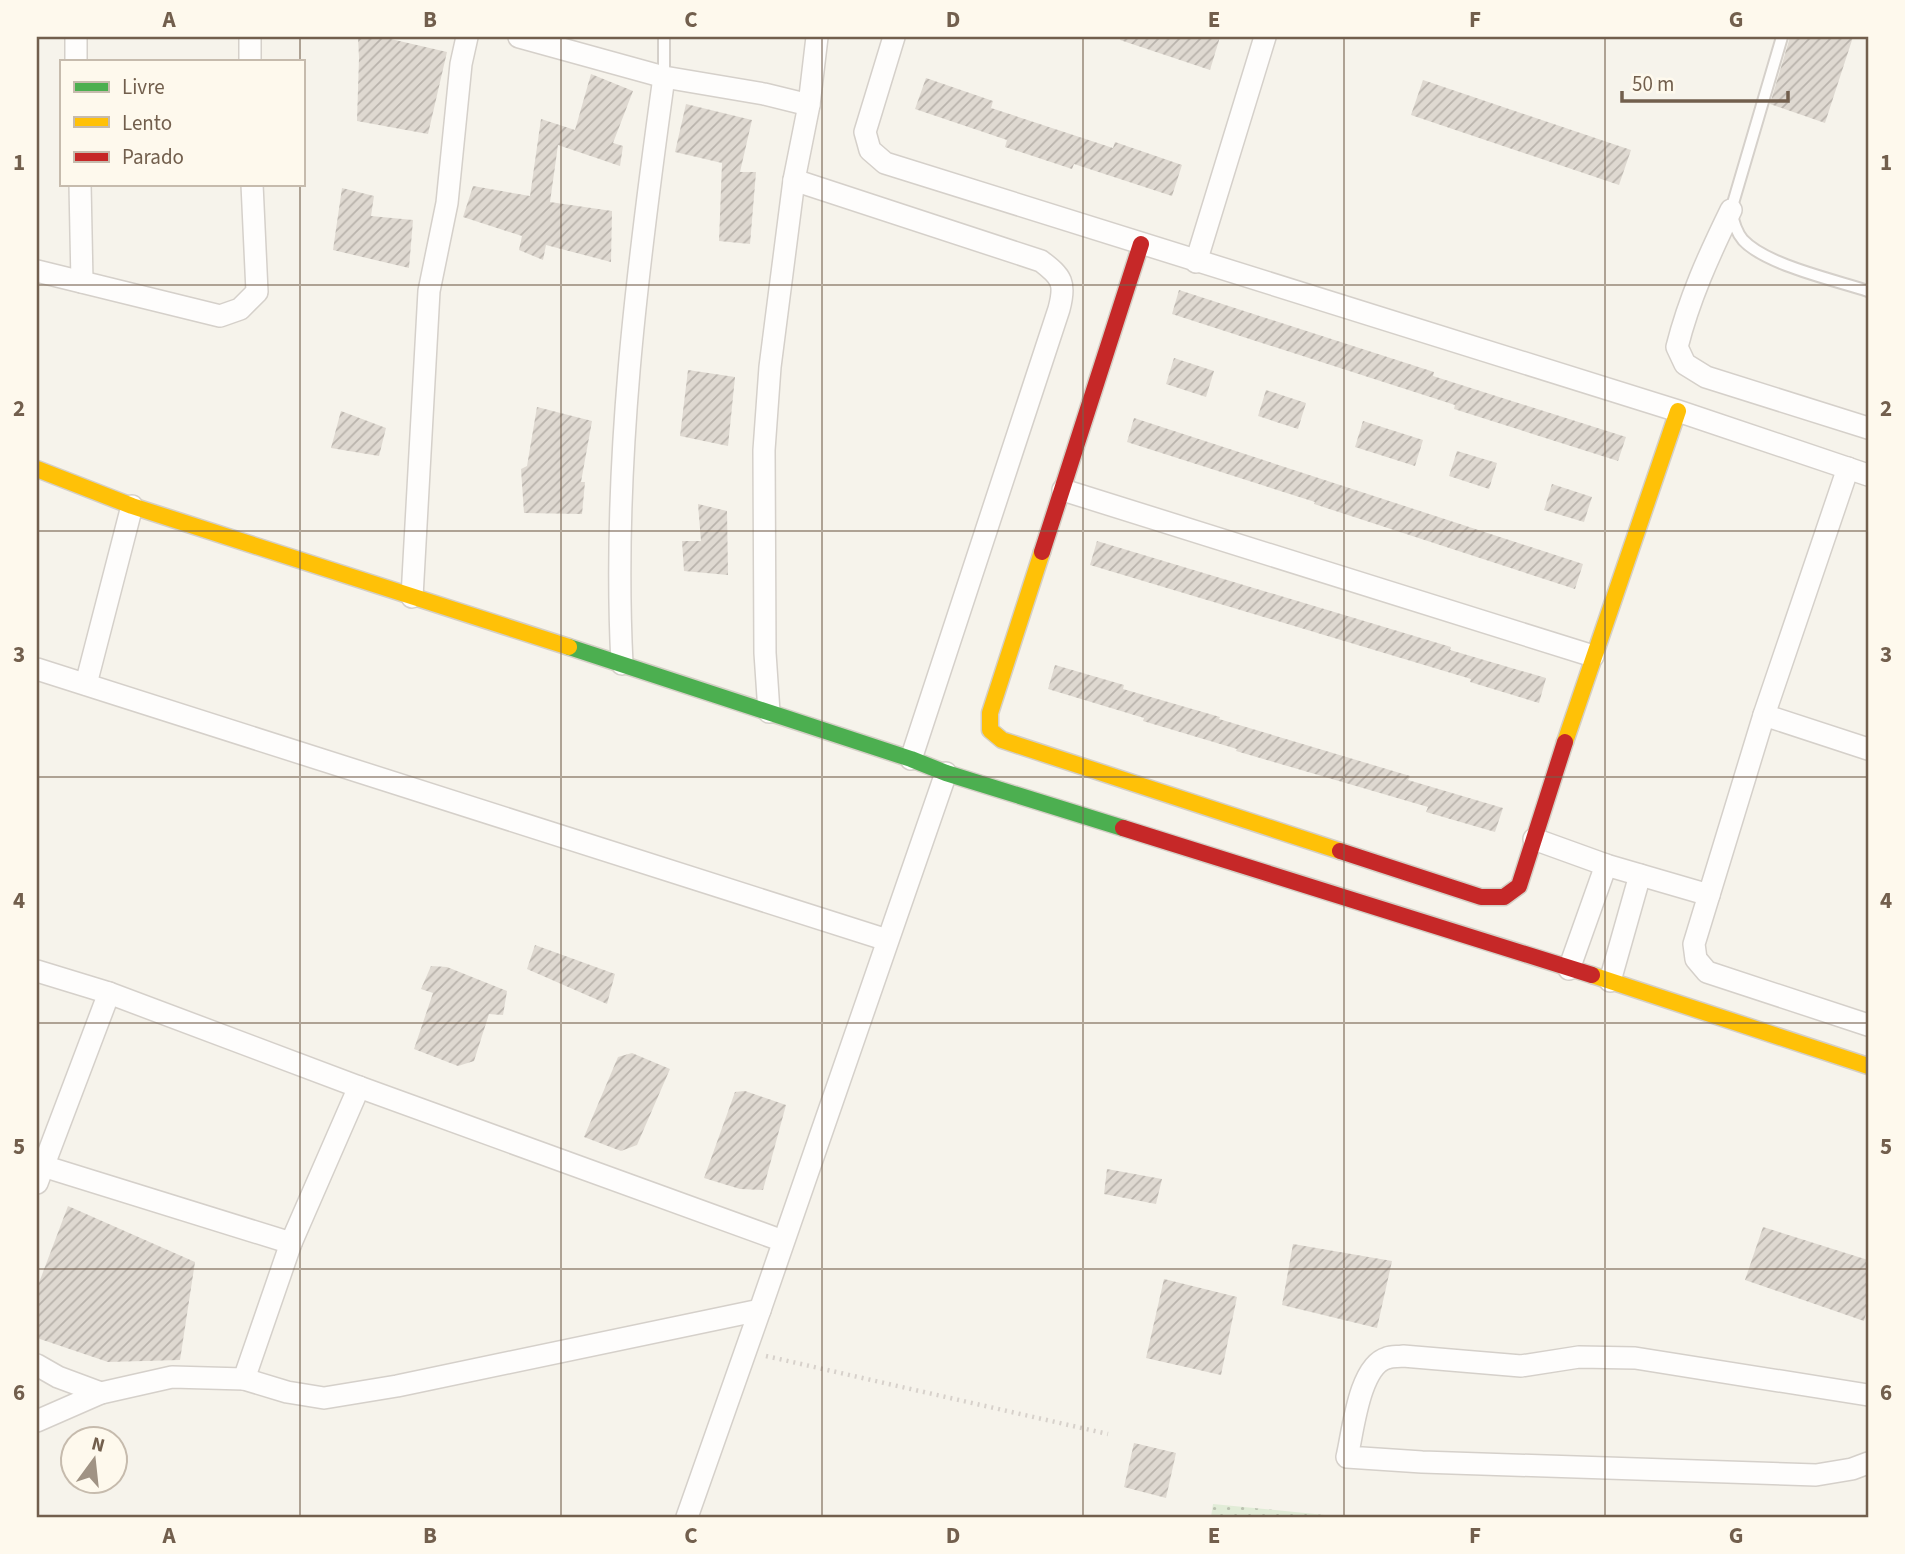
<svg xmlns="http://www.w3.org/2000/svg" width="1905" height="1554" font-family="'Source Sans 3',sans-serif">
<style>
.grass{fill:url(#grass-dots)}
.building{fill:url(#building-hatch)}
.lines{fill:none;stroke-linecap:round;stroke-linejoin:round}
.lane-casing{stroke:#d5d0ca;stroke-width:14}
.street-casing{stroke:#d5d0ca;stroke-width:24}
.fast-casing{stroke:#d4cfc6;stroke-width:19}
.slow-casing{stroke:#d4cfc6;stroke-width:19}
.jam-casing{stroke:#d4cfc6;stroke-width:19}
.path{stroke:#d7d1cb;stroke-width:4.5;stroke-dasharray:2 5;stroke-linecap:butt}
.lane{stroke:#fefdfc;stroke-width:10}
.street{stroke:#fefdfc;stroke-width:21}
.fast{stroke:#4caf50;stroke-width:16}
.slow{stroke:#ffc107;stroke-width:16}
.jam{stroke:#c62828;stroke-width:16}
.grid{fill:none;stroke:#725f4d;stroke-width:2;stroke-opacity:0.55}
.neatline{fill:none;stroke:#725f4d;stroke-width:2.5}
.grid-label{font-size:23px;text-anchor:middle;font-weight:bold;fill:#725f4d}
</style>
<defs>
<pattern id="grass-dots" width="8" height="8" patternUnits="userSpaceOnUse" patternTransform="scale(1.75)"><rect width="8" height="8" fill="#e1ecd7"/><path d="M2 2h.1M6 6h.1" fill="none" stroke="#bbc2b1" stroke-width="1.8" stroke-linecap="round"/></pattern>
<pattern id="building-hatch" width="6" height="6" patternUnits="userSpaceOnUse" patternTransform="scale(1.75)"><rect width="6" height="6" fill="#dfd9d1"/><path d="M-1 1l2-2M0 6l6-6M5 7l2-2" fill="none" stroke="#b9b3ac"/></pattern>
</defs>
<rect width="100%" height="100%" fill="#f6f3eb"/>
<polygon class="grass" points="1213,1504 1345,1517 1211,1517"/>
<g class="building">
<polygon points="358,37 382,37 447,52 428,134 357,121 359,58"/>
<polygon points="1121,37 1220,37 1210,70 1120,40"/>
<polygon points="1790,37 1853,37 1825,123 1770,104"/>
<polygon points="591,74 633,91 613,143 623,146 620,166 558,145 550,202 612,211 611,262 546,245 543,260 519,250 522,236 463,217 473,186 530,196 541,119 575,130"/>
<polygon points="926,78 993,101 991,108 1113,148 1115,142 1182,165 1172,196 1074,164 1072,169 1005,147 1007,140 915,109"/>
<polygon points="1423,80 1631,150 1619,185 1411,115"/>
<polygon points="686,104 752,120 740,172 756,172 750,244 719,241 722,163 675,152"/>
<polygon points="342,188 374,196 371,216 413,220 409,268 333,250"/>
<polygon points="1179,290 1434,372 1433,376 1626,437 1618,461 1454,409 1455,405 1172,314"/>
<polygon points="1174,358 1214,371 1206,397 1166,384"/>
<polygon points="688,370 735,377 728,446 680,436"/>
<polygon points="1266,390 1306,403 1298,429 1258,416"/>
<polygon points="537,407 592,421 581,482 585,482 582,514 524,513 521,469 527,466"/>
<polygon points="341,411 386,428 379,456 331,448"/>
<polygon points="1134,418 1583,564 1575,589 1314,504 1315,502 1127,442"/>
<polygon points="1363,421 1423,440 1415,466 1355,447"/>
<polygon points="1457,451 1497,463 1489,489 1449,476"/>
<polygon points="1552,484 1592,497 1584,522 1544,510"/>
<polygon points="698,504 727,511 728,575 684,571 682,541 701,541"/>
<polygon points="1097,541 1451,647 1450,650 1546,678 1539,703 1470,682 1471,679 1090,565"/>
<polygon points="1055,665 1124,685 1123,689 1220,717 1219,719 1410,776 1408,780 1503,808 1495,832 1426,812 1428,807 1236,751 1237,749 1143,721 1144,718 1048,689"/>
<polygon points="535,945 615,974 607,1004 527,969"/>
<polygon points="431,966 447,967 507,991 503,1015 489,1014 474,1061 458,1066 414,1049 433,993 421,989"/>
<polygon points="632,1053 670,1069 637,1145 621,1151 584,1137 618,1057"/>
<polygon points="745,1091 786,1105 763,1190 740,1189 704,1178 735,1092"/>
<polygon points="1107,1169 1162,1179 1156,1204 1104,1194"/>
<polygon points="68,1206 195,1262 180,1360 108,1362 37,1338 37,1288"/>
<polygon points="1763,1227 1868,1260 1868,1306 1864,1321 1745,1280"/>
<polygon points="1293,1244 1392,1261 1377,1328 1282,1305"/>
<polygon points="1164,1279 1237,1297 1221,1375 1146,1358"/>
<polygon points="1134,1443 1176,1453 1166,1498 1124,1487"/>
</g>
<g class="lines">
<g class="lane-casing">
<g id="lane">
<polyline points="664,37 664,77"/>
<path d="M1782,37L1731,210C1733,221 1736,232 1743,240C1766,265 1835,280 1868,291"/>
</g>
</g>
<g class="street-casing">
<g id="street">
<polyline points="76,37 76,61"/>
<polyline points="250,37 250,61"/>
<polyline points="519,37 664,77 764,94 809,105"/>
<polyline points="894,37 865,132 870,150 885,163 1678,411 1868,475"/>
<path d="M794,180L1041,261C1062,277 1066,283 1059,309L911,759"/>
<polyline points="80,184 82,282"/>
<path d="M1731,210C1709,255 1689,299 1677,347L1685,364L1706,377L1868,428"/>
<polyline points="1196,262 1265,37"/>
<polyline points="37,271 220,316 240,309 257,292 252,184"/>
<polyline points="1848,468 1764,715 1694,944 1696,959 1707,972 1868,1025"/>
<polyline points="1063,490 1593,656"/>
<polyline points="412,597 429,291 447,203 461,64 467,37"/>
<path d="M622,664C612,467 637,271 664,77"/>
<polyline points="37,669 887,940"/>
<polyline points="86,684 132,506"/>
<polyline points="769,712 765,653 764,450 770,367 794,180 809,105 817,37"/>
<polyline points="1764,715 1868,749"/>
<polyline points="1534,839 1606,865 1709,895"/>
<polyline points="1569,969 1606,865"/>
<polyline points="37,971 109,993 359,1087 783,1241"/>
<polyline points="1610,981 1640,875"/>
<polyline points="43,1166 291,1243"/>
<polyline points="37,1183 109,993"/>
<polyline points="37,1365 58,1377 101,1393"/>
<polyline points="244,1379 291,1243 359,1087"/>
<path d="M1868,1395L1635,1358L1579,1357L1521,1366L1403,1356C1398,1357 1392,1356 1387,1358C1359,1366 1353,1432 1347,1457L1422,1462L1816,1475L1852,1469L1868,1463"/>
<polyline points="37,1421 101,1393 172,1377 244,1379 287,1392 324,1398 397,1386 760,1310 946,773"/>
<polyline points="687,1517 760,1310"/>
</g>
</g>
<g class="fast-casing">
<polyline id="fast" points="569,647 911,759 946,773 1123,828"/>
</g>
<g class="slow-casing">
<g id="slow">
<polyline points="37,469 132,506 569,647"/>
<polyline points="1042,552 990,713 990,730 1002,740 1340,851"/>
<polyline points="1565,742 1678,411"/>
<polyline points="1592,975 1868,1066"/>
</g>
</g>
<g class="jam-casing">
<g id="jam">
<polyline points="1042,552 1141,244"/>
<polyline points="1123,828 1592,975"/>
<polyline points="1340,851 1481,897 1504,897 1519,886 1565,742"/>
</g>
</g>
<polyline class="path" points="766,1356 1108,1434"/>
<use href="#lane" class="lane"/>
<use href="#street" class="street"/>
<use href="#fast" class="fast"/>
<use href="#slow" class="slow"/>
<use href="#jam" class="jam"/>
</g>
<path class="grid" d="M300,37V61M561,37V1517M822,37V1517M1083,37V1517M1344,37V1517M1605,37V1517M300,184V1517M37,285H1868M37,531H1868M37,777H1868M37,1023H1868M37,1269H1868"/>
<rect width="1905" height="1554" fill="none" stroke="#fef9ed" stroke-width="77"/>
<rect x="60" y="60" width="245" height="126" fill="#fef9ed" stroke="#c6bbad" stroke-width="2"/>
<rect x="74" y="82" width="35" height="10" fill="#4caf50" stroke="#c6bbad" stroke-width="2"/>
<text x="122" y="94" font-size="21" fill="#725f4d">Livre</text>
<rect x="74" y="117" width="35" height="10" fill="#ffc107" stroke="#c6bbad" stroke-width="2"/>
<text x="122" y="130" font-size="21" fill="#725f4d">Lento</text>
<rect x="74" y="152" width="35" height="10" fill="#c62828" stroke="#c6bbad" stroke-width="2"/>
<text x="122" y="164" font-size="21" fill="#725f4d">Parado</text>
<g transform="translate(94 1460) rotate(15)"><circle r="33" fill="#fef9ed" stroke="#c6bbad" stroke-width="2"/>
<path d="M0-5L12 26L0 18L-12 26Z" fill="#a09384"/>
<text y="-10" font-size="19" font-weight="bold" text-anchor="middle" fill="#725f4d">N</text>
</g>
<path d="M1622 91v10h166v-10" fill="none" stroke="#725f4d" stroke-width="3.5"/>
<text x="1632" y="91" font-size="21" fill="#725f4d" stroke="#fef9ed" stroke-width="5" paint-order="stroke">50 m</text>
<rect x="38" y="38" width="1829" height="1478" class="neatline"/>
<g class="grid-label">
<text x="169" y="27">A</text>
<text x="430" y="27">B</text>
<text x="691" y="27">C</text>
<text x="953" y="27">D</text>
<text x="1214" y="27">E</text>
<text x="1475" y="27">F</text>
<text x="1736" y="27">G</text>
<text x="19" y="170">1</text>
<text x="1886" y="170">1</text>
<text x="19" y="416">2</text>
<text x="1886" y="416">2</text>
<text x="19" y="662">3</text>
<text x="1886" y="662">3</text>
<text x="19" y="908">4</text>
<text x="1886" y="908">4</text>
<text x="19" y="1154">5</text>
<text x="1886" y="1154">5</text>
<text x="19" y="1400">6</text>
<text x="1886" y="1400">6</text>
<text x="169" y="1543">A</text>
<text x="430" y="1543">B</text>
<text x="691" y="1543">C</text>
<text x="953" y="1543">D</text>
<text x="1214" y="1543">E</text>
<text x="1475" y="1543">F</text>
<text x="1736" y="1543">G</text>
</g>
</svg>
